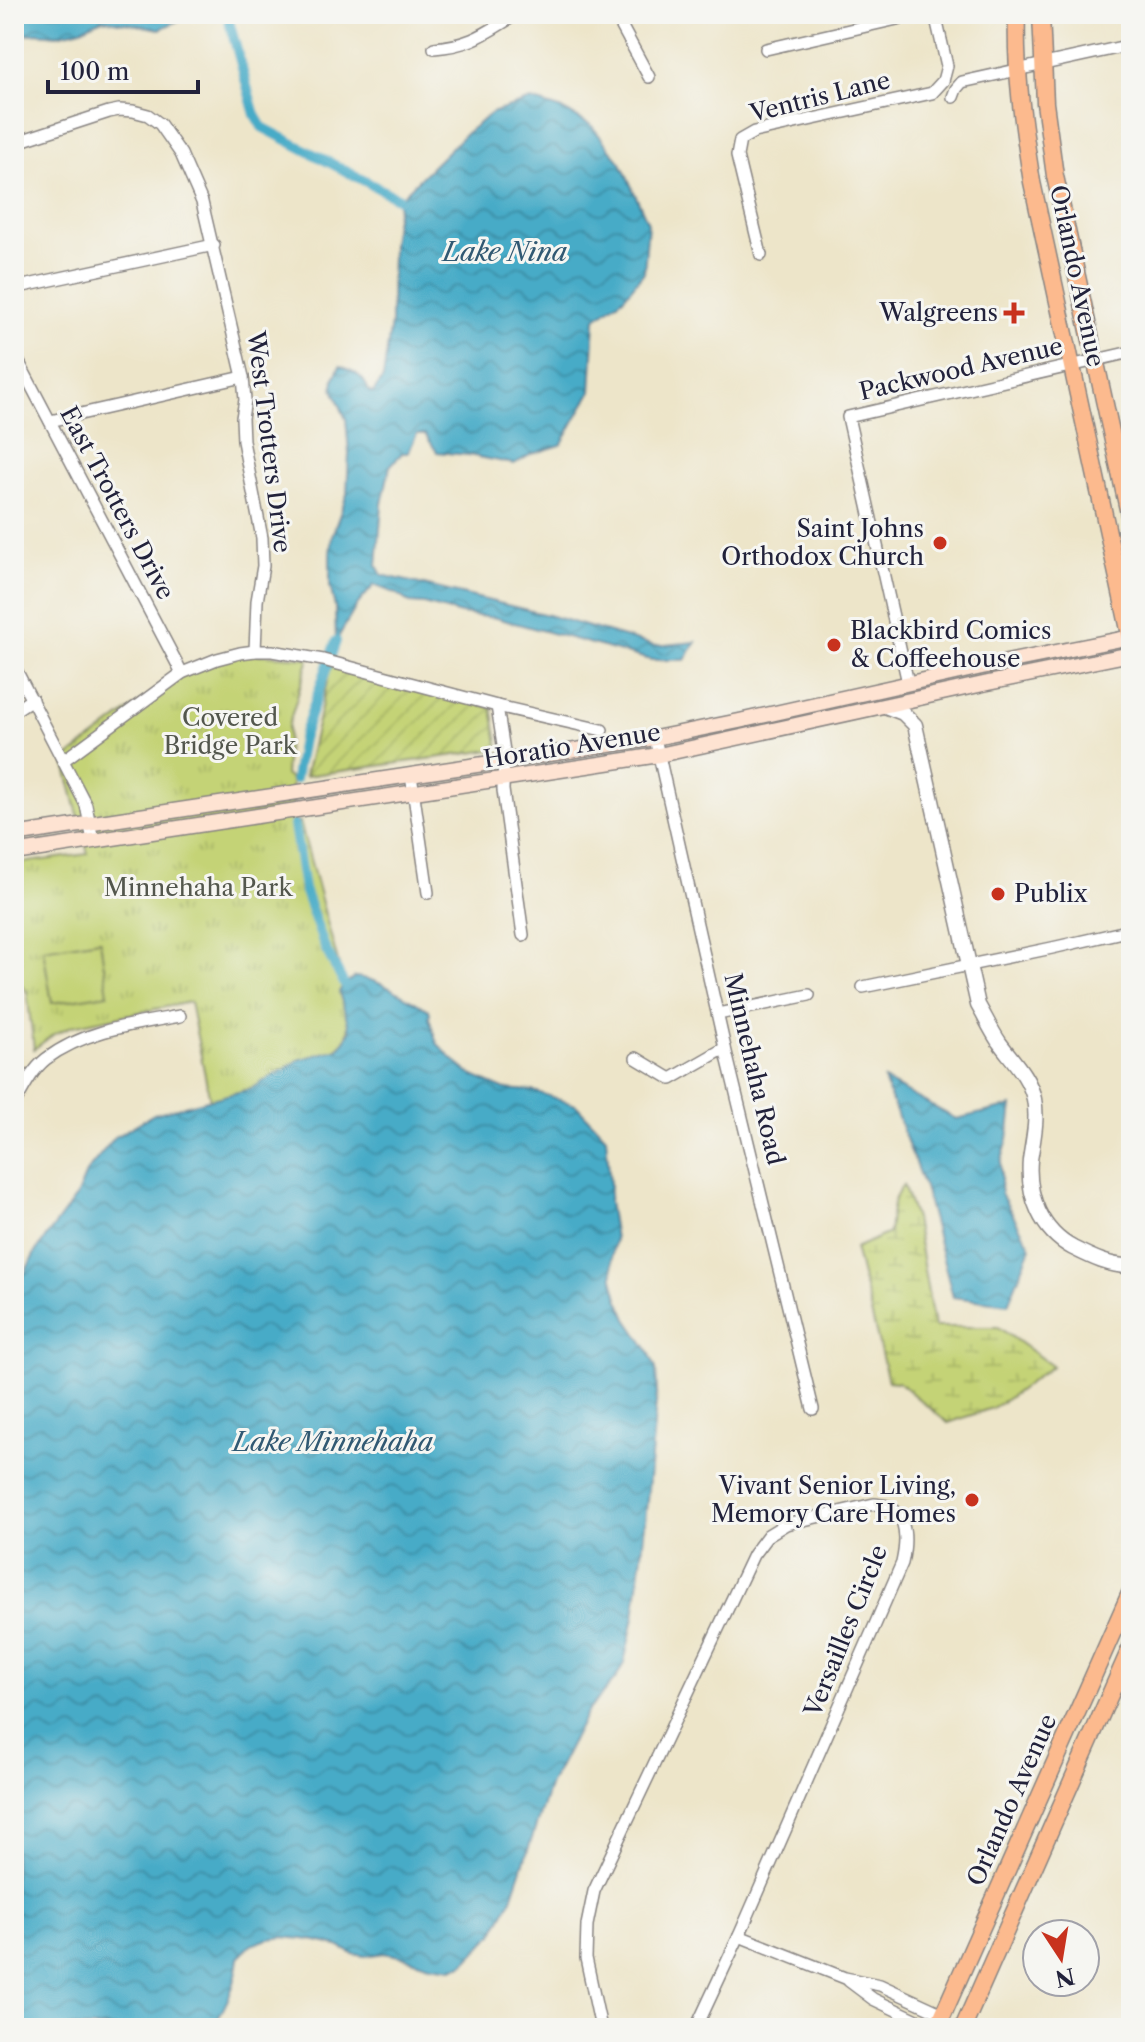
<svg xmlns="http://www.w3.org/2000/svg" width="1145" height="2042" font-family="'Libre Caslon Text',serif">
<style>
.wetland{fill:url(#wetland-marsh);stroke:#737a58;stroke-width:2}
.park{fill:url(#park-tufts);stroke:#737a58;stroke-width:2}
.garden{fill:url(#garden-furrows);stroke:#737a58;stroke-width:2}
.pitch{fill:#c4d376;stroke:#737a58;stroke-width:2}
.water{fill:url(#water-waves);stroke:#346681;stroke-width:2}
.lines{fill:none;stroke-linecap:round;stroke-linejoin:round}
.canal{stroke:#47abc7;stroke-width:10}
.minor-casing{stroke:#888482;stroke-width:14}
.tertiary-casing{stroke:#888482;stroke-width:17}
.secondary-casing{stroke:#888482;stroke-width:17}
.primary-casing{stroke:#888482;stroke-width:19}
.minor{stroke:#fff;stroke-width:11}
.tertiary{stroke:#fff;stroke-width:14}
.secondary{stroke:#fee3d2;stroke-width:14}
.primary{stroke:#fcba8e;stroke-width:16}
.poi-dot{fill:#c8321e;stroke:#f6f6f2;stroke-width:3}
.labels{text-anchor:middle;stroke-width:6;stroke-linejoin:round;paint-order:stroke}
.street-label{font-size:24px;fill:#22223b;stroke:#f6f6f2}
.poi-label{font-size:24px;fill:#22223b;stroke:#f6f6f2;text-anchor:end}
.park-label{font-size:24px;fill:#53574d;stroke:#f6f6f2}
.water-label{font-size:26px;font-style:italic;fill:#315973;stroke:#f6f6f2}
</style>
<defs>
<pattern id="wetland-marsh" width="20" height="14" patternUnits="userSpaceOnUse" patternTransform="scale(2)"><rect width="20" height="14" fill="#c4d376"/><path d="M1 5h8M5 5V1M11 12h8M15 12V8" fill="none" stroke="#a8b567"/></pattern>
<pattern id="park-tufts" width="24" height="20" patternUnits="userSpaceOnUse" patternTransform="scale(2)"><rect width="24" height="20" fill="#c4d376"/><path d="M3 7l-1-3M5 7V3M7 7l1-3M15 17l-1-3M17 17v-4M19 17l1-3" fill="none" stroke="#a8b567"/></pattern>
<pattern id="garden-furrows" width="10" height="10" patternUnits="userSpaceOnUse" patternTransform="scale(2)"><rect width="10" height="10" fill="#c4d376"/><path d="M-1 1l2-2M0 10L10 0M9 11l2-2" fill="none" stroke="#a8b567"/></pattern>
<pattern id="water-waves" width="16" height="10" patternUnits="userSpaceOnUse" patternTransform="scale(2)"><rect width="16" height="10" fill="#47abc7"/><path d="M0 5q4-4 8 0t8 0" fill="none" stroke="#3b8ba3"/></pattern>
</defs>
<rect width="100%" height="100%" fill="#f6f6f2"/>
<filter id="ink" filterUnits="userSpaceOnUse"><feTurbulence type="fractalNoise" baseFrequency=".0125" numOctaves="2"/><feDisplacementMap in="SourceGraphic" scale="16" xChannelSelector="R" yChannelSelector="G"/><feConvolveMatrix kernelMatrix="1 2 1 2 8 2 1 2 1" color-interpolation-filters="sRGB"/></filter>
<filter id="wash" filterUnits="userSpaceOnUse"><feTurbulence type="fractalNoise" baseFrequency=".006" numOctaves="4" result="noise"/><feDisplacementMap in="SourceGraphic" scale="32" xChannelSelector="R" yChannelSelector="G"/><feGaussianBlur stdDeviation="1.8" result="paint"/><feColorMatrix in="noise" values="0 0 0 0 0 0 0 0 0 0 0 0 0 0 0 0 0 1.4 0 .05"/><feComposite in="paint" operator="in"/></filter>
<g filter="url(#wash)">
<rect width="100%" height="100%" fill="#ede5c9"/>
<path class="wetland" d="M903,1185L915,1219L934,1327H998L1052,1366L1007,1399L992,1408L948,1423L898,1382L888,1381L855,1248L889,1233C891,1216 891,1199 903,1185Z"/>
<path class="park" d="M240,653L309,658L288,727L285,775L291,780L294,824L300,822L344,984L339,992C347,1015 358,1038 332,1052L281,1070L265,1082L250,1089L210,1100L190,1002L72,1026L54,1034L34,1049L27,992L14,976V864L88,854L64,760L170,680Z"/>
<polygon class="garden" points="331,665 492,708 499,749 305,776"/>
<polygon class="pitch" points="100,940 108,994 52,1003 43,949"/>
<g class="water">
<polygon points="14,14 193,14 160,29 102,19 81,29 57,35 38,33 14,36"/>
<path d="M531,100L563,110L591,125L621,163L648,223L644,272L624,297L595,319L591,392L561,445L532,454L514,464L468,455L437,452L425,434H417L408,453H402L390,466L382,504L377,566L382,575L548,615L655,646L696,642L685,660H651L496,618L461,614L424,604L410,603L397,594L374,585L357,605L336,641L335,607L330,586V555L332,536L347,494L349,453L346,419L333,389L334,378L340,366C354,371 365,377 369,392L373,393L383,378L391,323L392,242L399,199L466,133L492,113Z"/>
<path d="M355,977C381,979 406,998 429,1010L430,1013L429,1018L437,1043L452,1059L473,1076L503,1089L534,1091L576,1105L606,1137L610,1184L609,1202L615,1239L612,1255L613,1279L618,1298L627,1319L648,1350L656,1368L657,1392L642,1554L634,1617L624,1663L616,1678L587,1712L550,1784L512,1898L493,1934L463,1965L453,1968L430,1965L405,1957L384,1953L365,1956L353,1954L338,1946L312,1940L284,1937L268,1939L251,1945L239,1957C237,1984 226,2005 213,2028H14V1294L36,1251L76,1197L87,1171L115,1137L154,1114L250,1089L301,1059L338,1049L346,1040L350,1030L339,992L344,984Z"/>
<polygon points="884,1080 956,1119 1012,1106 1008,1139 1001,1163 1001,1194 1031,1247 1008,1304 953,1297 924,1187"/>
</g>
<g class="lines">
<g class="canal">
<polyline points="227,14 255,115 262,127 399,199"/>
<polyline points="295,779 302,739 336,641"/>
<polyline points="294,825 304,889 325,948 344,984"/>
</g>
</g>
</g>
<g filter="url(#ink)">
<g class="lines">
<g class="minor-casing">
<g id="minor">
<polyline points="615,14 649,77"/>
<path d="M434,48C473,45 485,33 517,14"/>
<polyline points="766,49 919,14"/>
<polyline points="953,97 956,89 962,82 1131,45"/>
<polyline points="14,143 109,112 119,110 133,111 148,115 160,124 181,154 202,202 243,377 245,400 242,418 243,441 262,538 263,566 257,601 255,651"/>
<polyline points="761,255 737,156 740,140 754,132 932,93 943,81 947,66 935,14"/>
<polyline points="14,288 214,245"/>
<polyline points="14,353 182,673"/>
<polyline points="50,421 243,377"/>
<polyline points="14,666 86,805 93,841"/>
<polyline points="908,683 848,417 1131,352"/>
<polyline points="497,706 504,751 503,790 523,935"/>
<polyline points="14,711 32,699"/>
<polyline points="655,738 725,1048 813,1409"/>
<polyline points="64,760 182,673 217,659 240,653 255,651 272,651 323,660 497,706 602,730"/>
<polyline points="411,775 428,893"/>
<polyline points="863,987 1052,948 1131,930"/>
<polyline points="718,1014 809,995"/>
<polyline points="636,1058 671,1079 725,1048"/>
<path d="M14,1105C23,1089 32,1070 46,1059C84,1030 135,1024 180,1016"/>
<polyline points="739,1936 845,1978 880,1985 943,2014"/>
<polyline points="849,1981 873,1999 934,2028"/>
<path d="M601,2028L586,1958L587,1925L594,1891L753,1555L768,1535L786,1524L874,1504C876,1504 887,1506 888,1506C909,1516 906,1545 902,1563L739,1936L696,2028"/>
</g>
</g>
<g class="tertiary-casing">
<path id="tertiary" d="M885,706L903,713L915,725L978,1005C985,1017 991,1030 999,1042C1012,1060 1029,1076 1034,1099C1038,1119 1033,1140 1030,1160C1027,1196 1041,1231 1073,1248C1091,1257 1111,1267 1131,1266"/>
</g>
<g class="secondary-casing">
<g id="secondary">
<polyline points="14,835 655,738 739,721 982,667 1131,637"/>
<polyline points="14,853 659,755 988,683 1131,654"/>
</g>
</g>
<g class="primary-casing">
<g id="primary">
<path d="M1017,14C1015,71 1023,126 1032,182L1131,639"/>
<polyline points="1041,14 1045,103 1055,176 1131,523"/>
<polyline points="937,2028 1131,1591"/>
<polyline points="963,2028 1131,1647"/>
</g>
</g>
<use href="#minor" class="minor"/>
<use href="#tertiary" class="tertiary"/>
<use href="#secondary" class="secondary"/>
<use href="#primary" class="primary"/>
</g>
</g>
<g class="poi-dot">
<path d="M1010 301h8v8h8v8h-8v8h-8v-8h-8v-8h8z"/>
<circle cx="940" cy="543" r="8"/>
<circle cx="834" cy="645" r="8"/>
<circle cx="998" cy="894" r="8"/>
<circle cx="972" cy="1500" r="8"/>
</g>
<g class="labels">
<g class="street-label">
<text transform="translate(820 97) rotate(-14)" y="8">Ventris Lane</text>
<text transform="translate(1077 276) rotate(78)" y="8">Orlando Avenue</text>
<text transform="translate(961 369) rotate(-13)" y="8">Packwood Avenue</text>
<text transform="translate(269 442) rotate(83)" y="8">West Trotters Drive</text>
<text transform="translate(117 503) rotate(62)" y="8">East Trotters Drive</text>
<text transform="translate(572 746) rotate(-9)" y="8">Horatio Avenue</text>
<text transform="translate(754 1069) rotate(77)" y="8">Minnehaha Road</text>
<text transform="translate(846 1631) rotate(-68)" y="8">Versailles Circle</text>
<text transform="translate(1012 1800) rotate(-66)" y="8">Orlando Avenue</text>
</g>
<g class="poi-label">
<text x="998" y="321">Walgreens</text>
<text x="924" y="537">Saint Johns<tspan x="924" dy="28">Orthodox Church</tspan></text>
<text x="850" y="639" text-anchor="start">Blackbird Comics<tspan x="850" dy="28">&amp; Coffeehouse</tspan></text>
<text x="1014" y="902" text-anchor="start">Publix</text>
<text x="956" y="1494">Vivant Senior Living,<tspan x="956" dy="28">Memory Care Homes</tspan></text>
</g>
<g class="park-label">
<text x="230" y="726">Covered<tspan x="230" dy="28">Bridge Park</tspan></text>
<text x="198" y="896">Minnehaha Park</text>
</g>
<g class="water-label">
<text x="505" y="261">Lake Nina</text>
<text x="333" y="1451">Lake Minnehaha</text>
</g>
</g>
<rect width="1145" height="2042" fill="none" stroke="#f6f6f2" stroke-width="48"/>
<g transform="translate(1061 1958) rotate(168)"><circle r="38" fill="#f6f6f2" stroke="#a1a1a9" stroke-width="2"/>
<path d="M0-6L14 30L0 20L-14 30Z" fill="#c8321e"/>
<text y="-12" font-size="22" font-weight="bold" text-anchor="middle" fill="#22223b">N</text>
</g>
<path d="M48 80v12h150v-12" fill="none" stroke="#22223b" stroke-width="4"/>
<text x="60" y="80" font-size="24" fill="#22223b" stroke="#f6f6f2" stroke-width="6" paint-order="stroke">100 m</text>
</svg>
